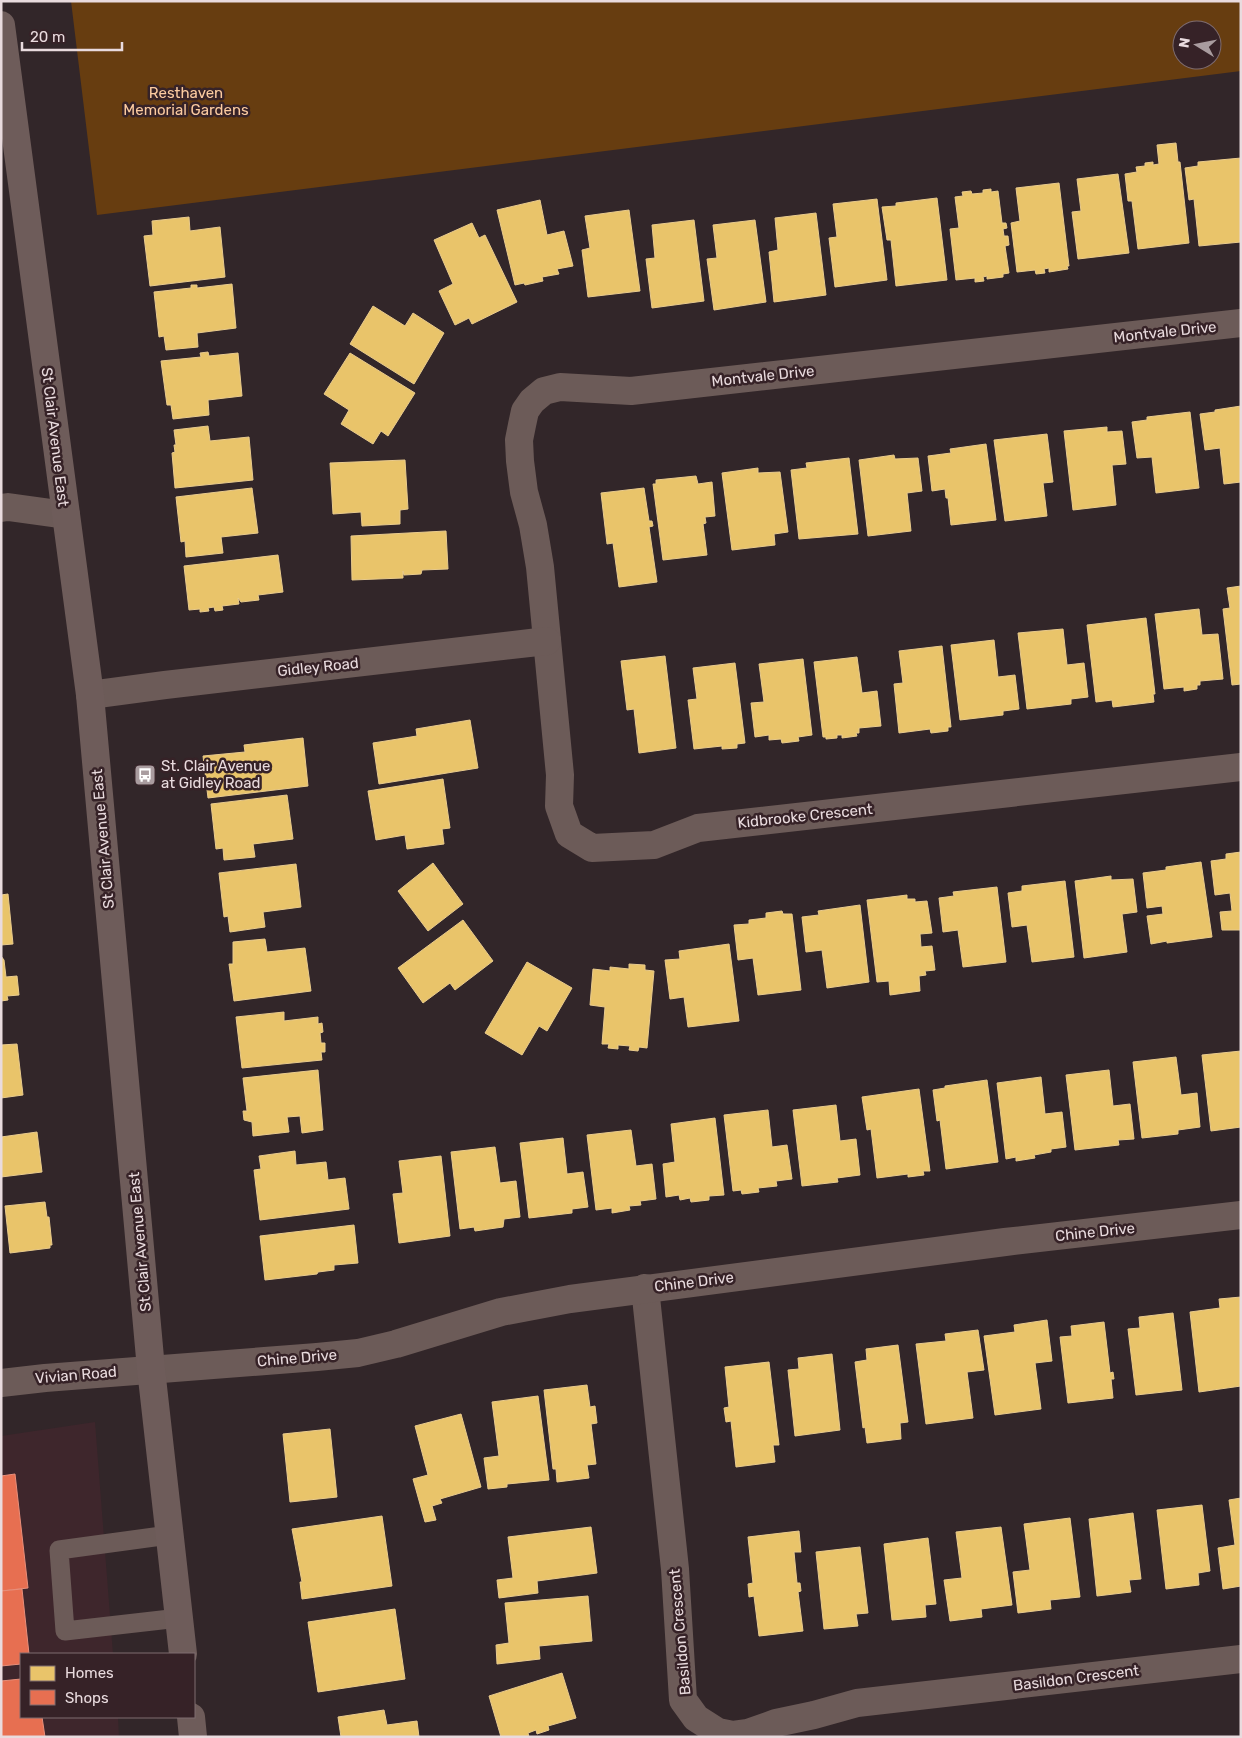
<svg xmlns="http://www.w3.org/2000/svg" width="1242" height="1738" font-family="Rubik,sans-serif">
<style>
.built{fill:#3e262c}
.green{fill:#673d10;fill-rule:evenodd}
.homes{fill:#e9c46a;stroke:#e9cb8d}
.shops{fill:#e76f51;stroke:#e88f7b}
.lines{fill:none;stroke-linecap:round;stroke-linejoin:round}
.lane{stroke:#6c5b58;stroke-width:19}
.street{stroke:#6c5b58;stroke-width:28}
.secondary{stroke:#6e5c5a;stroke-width:28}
.labels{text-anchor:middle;stroke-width:5;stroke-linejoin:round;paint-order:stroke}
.park-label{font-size:15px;fill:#fccba0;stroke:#362227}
.street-label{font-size:15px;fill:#e9dbde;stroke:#362227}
.poi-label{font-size:15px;fill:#e9dbde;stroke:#362227;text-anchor:start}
</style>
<rect width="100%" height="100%" fill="#322629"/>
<polygon class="built" points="95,1422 113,1654 21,1654 21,1717 118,1717 119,1737 1,1737 1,1436"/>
<path class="green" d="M71,1H1241V71L97,215ZM1182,30H1212V60H1182Z"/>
<g class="homes">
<polygon points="1176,143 1178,162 1180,162 1189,243 1138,249 1132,201 1128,201 1125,174 1137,172 1136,167 1145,166 1145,163 1153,162 1153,165 1159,164 1157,145"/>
<polygon points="1241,158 1241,242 1199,246 1194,199 1189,200 1185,168 1198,166 1198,162"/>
<polygon points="1118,174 1129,253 1078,259 1072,212 1081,211 1077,179"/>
<polygon points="1059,183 1069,266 1067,266 1068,269 1049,272 1049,268 1044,269 1045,273 1036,274 1035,270 1017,272 1011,223 1020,221 1016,188"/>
<polygon points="991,189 991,192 998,191 1002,223 1006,223 1007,228 1003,229 1004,236 1008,236 1009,245 1005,246 1009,273 1003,274 1003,277 987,279 987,276 983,277 984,281 975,282 975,278 956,280 950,229 959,228 955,197 963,196 962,192 971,191 972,194 983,193 983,190"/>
<polygon points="937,198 947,280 896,286 891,240 887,240 882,207 896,206 896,203"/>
<polygon points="877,199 887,280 835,287 829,238 837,237 833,204"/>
<polygon points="540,200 547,235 564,231 573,266 557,269 559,274 542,277 543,281 525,285 524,283 515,285 497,210"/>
<polygon points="629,210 640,291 588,297 582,250 590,248 585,216"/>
<polygon points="816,213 826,295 774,302 769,252 778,250 775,218"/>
<polygon points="189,217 190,231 220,227 225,277 150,286 144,236 153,235 152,221"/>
<polygon points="694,220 704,301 652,308 646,259 655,258 652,225"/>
<polygon points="755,220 766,302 714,310 707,259 717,258 713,225"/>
<polygon points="472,223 479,238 485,235 517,302 472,324 469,318 455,325 439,291 453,284 434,240"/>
<polygon points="232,284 236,328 197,333 198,347 166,350 164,336 159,337 154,292 191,288 191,285 197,285 197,288"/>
<polygon points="373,306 405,326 413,313 444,333 414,384 350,344"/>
<polygon points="208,352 209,356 238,353 242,396 208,400 209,415 173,419 171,405 167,405 161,361 201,357 200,353"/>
<polygon points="350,353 415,393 388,436 381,431 373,444 341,424 349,410 324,394"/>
<polygon points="1241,406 1241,482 1224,484 1220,448 1205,450 1200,414 1215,412 1215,410"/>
<polygon points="1190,412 1199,488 1156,493 1152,457 1137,458 1132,422 1147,420 1147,417"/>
<polygon points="208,426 210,441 249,437 253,480 175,488 172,453 175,452 174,445 176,445 174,430"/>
<polygon points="1107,427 1107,432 1122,431 1126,464 1112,465 1116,505 1073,510 1064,431"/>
<polygon points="1047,434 1053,482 1043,483 1047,516 1005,521 994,440"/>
<polygon points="986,444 996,520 951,525 948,498 946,498 945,489 932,491 928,456 951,453 950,449"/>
<polygon points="894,455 895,459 918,458 922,491 907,493 911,531 868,536 859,460"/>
<polygon points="849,458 858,534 799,539 791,470 807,468 806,463"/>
<polygon points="405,460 408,509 400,510 400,524 362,526 361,512 333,514 330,463"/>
<polygon points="758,468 758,473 780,472 788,532 774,534 775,545 732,550 722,473"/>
<polygon points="696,476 698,484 712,482 715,516 705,517 706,523 703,524 707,555 663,560 653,484 656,484 656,480"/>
<polygon points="252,488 258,533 221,537 223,553 186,557 185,541 181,542 176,497"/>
<polygon points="644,488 649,521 652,521 653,526 649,527 657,582 619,587 613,543 607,544 601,493"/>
<polygon points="446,531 448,569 422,570 421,574 404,575 403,571 403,578 352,580 351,536"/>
<polygon points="278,555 283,592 258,595 259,600 241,602 238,598 239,604 222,606 223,610 215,611 214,607 208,608 209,611 200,612 200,609 189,610 184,566"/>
<polygon points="1241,586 1241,684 1232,685 1223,609 1230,608 1227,588"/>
<polygon points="1199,609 1202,635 1218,634 1223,679 1200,681 1200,685 1197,685 1197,689 1184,691 1184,687 1164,689 1155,614"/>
<polygon points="1146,618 1155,694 1153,694 1154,702 1113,707 1112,700 1096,702 1087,625"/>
<polygon points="1063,629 1067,665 1084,663 1088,697 1071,699 1071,704 1027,709 1018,633"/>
<polygon points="994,640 998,677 1015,675 1019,709 1003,711 1003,715 960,720 951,645"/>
<polygon points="942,646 951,727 948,727 948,731 931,733 930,729 899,733 894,684 903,683 899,651"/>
<polygon points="665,656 676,748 639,753 634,709 627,710 621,661"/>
<polygon points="857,657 862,693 877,691 881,726 859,728 859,733 856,733 857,736 842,738 842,735 837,735 837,738 826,739 826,737 823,737 814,662"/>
<polygon points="803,659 812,735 798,737 799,741 782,743 781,739 769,740 769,735 755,737 751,703 764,702 759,664"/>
<polygon points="735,663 745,743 737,744 737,748 722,749 722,746 694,749 688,700 697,699 693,668"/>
<polygon points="470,720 478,768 379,784 373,743 417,736 416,729"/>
<polygon points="303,738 308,786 208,798 203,756 245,752 244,745"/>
<polygon points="443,779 450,828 442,829 444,844 407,849 405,835 376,840 368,791"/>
<polygon points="287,795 293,839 253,844 255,857 224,860 223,848 216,849 211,804"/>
<polygon points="1241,852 1241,930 1222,930 1220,912 1232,911 1230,893 1215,895 1211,861 1226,859 1226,854"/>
<polygon points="1201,862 1212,937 1167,943 1167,941 1151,944 1147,916 1163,914 1162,906 1147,908 1143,873 1166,870 1166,867"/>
<polygon points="433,863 463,904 428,931 398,891"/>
<polygon points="296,864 301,907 263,912 265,927 230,932 228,916 224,917 219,873"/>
<polygon points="1111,876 1111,880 1133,879 1137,912 1122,914 1127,952 1084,958 1075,881"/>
<polygon points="1065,881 1074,957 1032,962 1027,925 1012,927 1008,893 1022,891 1022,886"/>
<polygon points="997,887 1006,962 963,967 958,930 943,932 939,898 954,896 953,892"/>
<polygon points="8,894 13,944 1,945 1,895"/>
<polygon points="907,895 907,899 915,899 915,902 927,901 932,933 920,934 921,947 932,946 935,970 925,971 926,975 919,976 920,991 890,995 889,981 877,982 867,900"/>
<polygon points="860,905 869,982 827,988 822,950 806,952 802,917 819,915 818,911"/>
<polygon points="782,911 783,914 792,914 801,990 758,995 753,958 738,960 734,925 749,924 749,920 766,918 766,913"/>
<polygon points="463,920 493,961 455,990 450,983 423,1003 398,968"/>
<polygon points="265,939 267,952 305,948 311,991 234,1001 229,964 233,964 233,942"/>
<polygon points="729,944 739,1021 688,1027 684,997 670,999 665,960 680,959 679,951"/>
<polygon points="1,956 4,960 6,977 17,976 19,995 7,996 8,1000 1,1001"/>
<polygon points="527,962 572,988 547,1031 539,1026 522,1055 485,1033"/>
<polygon points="629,964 645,965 645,970 654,971 647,1048 639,1047 638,1051 629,1050 630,1046 618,1045 618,1049 608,1048 609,1044 602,1044 605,1007 590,1005 593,969 610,971 610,967 629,969"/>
<polygon points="284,1012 284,1021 318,1017 318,1024 322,1023 323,1032 320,1033 321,1043 325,1043 325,1052 321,1052 322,1060 242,1068 236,1017"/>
<polygon points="17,1044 23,1095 1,1098 1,1045"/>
<polygon points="1241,1051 1241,1127 1211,1131 1202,1055"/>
<polygon points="1176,1057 1181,1095 1197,1093 1200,1127 1178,1130 1178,1134 1142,1138 1133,1062"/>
<polygon points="318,1070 323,1130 302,1133 300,1116 287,1117 289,1132 253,1136 252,1122 244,1120 243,1111 247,1111 243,1078"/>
<polygon points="1109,1070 1113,1106 1130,1104 1134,1139 1118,1140 1119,1145 1075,1150 1066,1075"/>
<polygon points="1041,1077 1045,1114 1062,1112 1066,1147 1051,1149 1051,1152 1034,1155 1035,1158 1016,1161 1016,1157 1006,1159 997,1083"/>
<polygon points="987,1080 998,1162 946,1169 940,1120 937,1121 933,1090 945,1088 945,1086"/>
<polygon points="919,1089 930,1171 923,1171 924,1175 908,1177 908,1174 877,1178 871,1129 867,1130 862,1097"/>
<polygon points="836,1105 840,1141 856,1139 860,1175 837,1178 838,1182 802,1186 793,1110"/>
<polygon points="768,1110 772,1147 787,1145 792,1179 776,1181 777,1186 758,1188 759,1192 742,1194 741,1190 733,1191 724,1115"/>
<polygon points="715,1118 724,1195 709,1196 709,1200 691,1202 690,1198 680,1200 679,1195 666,1197 663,1164 675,1162 671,1124"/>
<polygon points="631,1130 636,1166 652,1164 656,1199 640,1201 641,1205 629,1206 630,1210 612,1213 612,1208 596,1210 587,1135"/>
<polygon points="37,1132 42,1172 1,1177 1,1137"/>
<polygon points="563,1138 567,1174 583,1172 588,1207 572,1209 572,1213 529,1218 520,1143"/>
<polygon points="495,1147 500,1183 516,1181 520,1217 504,1219 503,1227 475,1231 474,1227 460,1229 451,1152"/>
<polygon points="295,1151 296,1165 326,1162 328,1180 345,1178 349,1209 260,1220 254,1170 261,1169 259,1156"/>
<polygon points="441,1156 450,1236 399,1243 393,1194 403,1193 399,1161"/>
<polygon points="45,1202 47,1217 49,1217 52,1245 50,1245 50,1248 10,1253 5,1206"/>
<polygon points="354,1225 358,1263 334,1265 334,1270 318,1272 317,1274 265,1280 260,1236"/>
<polygon points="1241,1297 1241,1386 1199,1392 1190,1312 1220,1308 1219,1299"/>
<polygon points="1173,1313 1182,1390 1136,1395 1128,1329 1140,1328 1139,1317"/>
<polygon points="1047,1320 1052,1361 1035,1363 1041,1409 995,1415 984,1336 1015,1332 1014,1325"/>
<polygon points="1104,1322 1110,1373 1113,1372 1114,1379 1111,1379 1113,1398 1068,1403 1060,1337 1072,1336 1071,1326"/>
<polygon points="978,1330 984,1370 967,1372 973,1418 926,1424 916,1344 946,1341 945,1334"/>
<polygon points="898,1345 908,1422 900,1423 901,1439 867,1443 865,1427 863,1428 855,1362 867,1360 866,1349"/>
<polygon points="832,1354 840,1430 795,1436 788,1370 799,1369 798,1358"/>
<polygon points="769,1362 779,1445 773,1445 775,1462 736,1467 731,1421 726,1422 724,1408 729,1407 725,1367"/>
<polygon points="587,1385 590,1407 595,1406 597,1423 591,1424 596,1464 587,1465 589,1478 557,1482 556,1469 553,1469 544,1390"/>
<polygon points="538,1396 549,1480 507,1484 507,1487 488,1489 484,1458 499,1456 492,1402"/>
<polygon points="461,1414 481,1487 440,1499 442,1503 432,1506 436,1520 425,1522 413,1479 428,1475 415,1426"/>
<polygon points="330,1429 337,1497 290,1502 283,1434"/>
<polygon points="1241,1498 1241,1586 1223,1589 1218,1548 1235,1545 1229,1500"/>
<polygon points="1202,1505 1210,1571 1198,1573 1199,1585 1166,1589 1157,1510"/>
<polygon points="1133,1513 1141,1579 1129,1580 1131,1592 1097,1596 1089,1519"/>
<polygon points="382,1516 392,1586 302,1599 300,1582 302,1582 292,1529"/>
<polygon points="1070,1518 1080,1597 1050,1600 1051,1609 1018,1613 1013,1572 1030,1570 1024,1524"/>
<polygon points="591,1527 597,1573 537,1581 538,1593 499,1598 497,1580 513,1578 508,1537"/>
<polygon points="1001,1527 1012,1605 981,1609 982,1617 950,1621 944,1580 962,1578 956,1532"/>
<polygon points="799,1531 801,1552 794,1552 797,1583 800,1583 801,1591 798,1592 803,1631 759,1636 754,1596 749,1597 748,1584 753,1583 748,1537"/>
<polygon points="928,1538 936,1604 925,1605 926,1617 892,1620 884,1544"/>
<polygon points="860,1547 868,1613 856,1614 858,1626 824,1629 816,1552"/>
<polygon points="588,1596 592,1641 539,1646 540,1659 497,1664 496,1645 509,1643 505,1603"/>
<polygon points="395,1609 405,1679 318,1692 308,1622"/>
<polygon points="562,1673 576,1718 548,1726 549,1730 537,1734 536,1730 528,1733 529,1737 501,1737 489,1696"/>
<polygon points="384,1710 387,1725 417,1721 419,1737 341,1737 338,1717"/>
</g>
<g class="shops">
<polygon points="15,1474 28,1588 1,1591 1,1476"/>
<polygon points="22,1589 29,1654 21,1654 21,1664 1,1666 1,1591"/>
<polygon points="21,1679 21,1717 42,1717 45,1737 1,1737 1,1681"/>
</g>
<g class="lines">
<polyline class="lane" points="169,1535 59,1550 65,1631 179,1618"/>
<g class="street">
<polyline points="1241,323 631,391 560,387 544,391 532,401 525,411 522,425 519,440 520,461 524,492 533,525 540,567 560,775 559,806 569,834 592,848 654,845 698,828 1241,767"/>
<polyline points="1,508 8,507 66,515"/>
<polyline points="90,695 165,685 547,641"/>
<polyline points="645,1288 675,1569 683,1700 696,1718 718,1732 733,1735 748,1733 776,1723 814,1715 857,1703 1241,1659"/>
<polyline points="1,1383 45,1378 317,1357 358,1353 396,1344 501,1312 570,1299 1005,1242 1241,1215"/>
</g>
<g class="secondary">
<polyline points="1,25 90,695 151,1369 183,1654"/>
<polyline points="191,1717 193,1737"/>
</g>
</g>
<defs>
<g id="bus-square" transform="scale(1.125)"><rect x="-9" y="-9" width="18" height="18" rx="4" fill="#a99c9f" stroke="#362227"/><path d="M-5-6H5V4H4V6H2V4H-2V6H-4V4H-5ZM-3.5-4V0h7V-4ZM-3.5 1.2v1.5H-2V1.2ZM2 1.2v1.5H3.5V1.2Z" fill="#fff"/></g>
</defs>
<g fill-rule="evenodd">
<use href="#bus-square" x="145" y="775"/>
</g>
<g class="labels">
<g class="park-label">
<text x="186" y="98">Resthaven<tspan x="186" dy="17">Memorial Gardens</tspan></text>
</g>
<g class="street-label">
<text transform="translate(1165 332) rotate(-6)" y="5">Montvale Drive</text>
<text transform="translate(763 376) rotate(-6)" y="5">Montvale Drive</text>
<text transform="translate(55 437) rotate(83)" y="5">St Clair Avenue East</text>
<text transform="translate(318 667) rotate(-6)" y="5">Gidley Road</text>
<text transform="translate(805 816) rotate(-6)" y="5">Kidbrooke Crescent</text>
<text transform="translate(103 839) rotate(-95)" y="5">St Clair Avenue East</text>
<text transform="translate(1095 1232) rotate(-6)" y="5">Chine Drive</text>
<text transform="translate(140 1242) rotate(-95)" y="5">St Clair Avenue East</text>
<text transform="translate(694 1282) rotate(-7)" y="5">Chine Drive</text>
<text transform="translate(297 1358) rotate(-5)" y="5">Chine Drive</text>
<text transform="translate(76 1375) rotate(-5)" y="5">Vivian Road</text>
<text transform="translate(680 1632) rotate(-95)" y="5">Basildon Crescent</text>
<text transform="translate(1076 1678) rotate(-7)" y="5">Basildon Crescent</text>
</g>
<g class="poi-label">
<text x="161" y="771">St. Clair Avenue<tspan x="161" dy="17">at Gidley Road</tspan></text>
</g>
</g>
<rect width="1242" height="1738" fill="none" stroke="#e9dbde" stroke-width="5"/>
<rect x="20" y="1653" width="175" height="65" fill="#362227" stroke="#7e6c70"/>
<rect x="30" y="1666" width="25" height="15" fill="#e9c46a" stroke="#7e6c70"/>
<text x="65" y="1678" font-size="15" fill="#e9dbde">Homes</text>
<rect x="30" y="1690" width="25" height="15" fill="#e76f51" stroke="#7e6c70"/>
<text x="65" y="1703" font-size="15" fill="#e9dbde">Shops</text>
<g transform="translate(1197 45) rotate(280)"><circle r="24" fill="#362227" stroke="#7e6c70"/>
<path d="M0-4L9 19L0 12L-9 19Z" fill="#a99c9f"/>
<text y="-8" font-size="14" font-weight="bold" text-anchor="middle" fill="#e9dbde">N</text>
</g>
<path d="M22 42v8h100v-8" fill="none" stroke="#e9dbde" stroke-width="2.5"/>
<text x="30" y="42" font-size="15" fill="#e9dbde" stroke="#362227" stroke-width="4" paint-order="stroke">20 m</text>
</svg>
